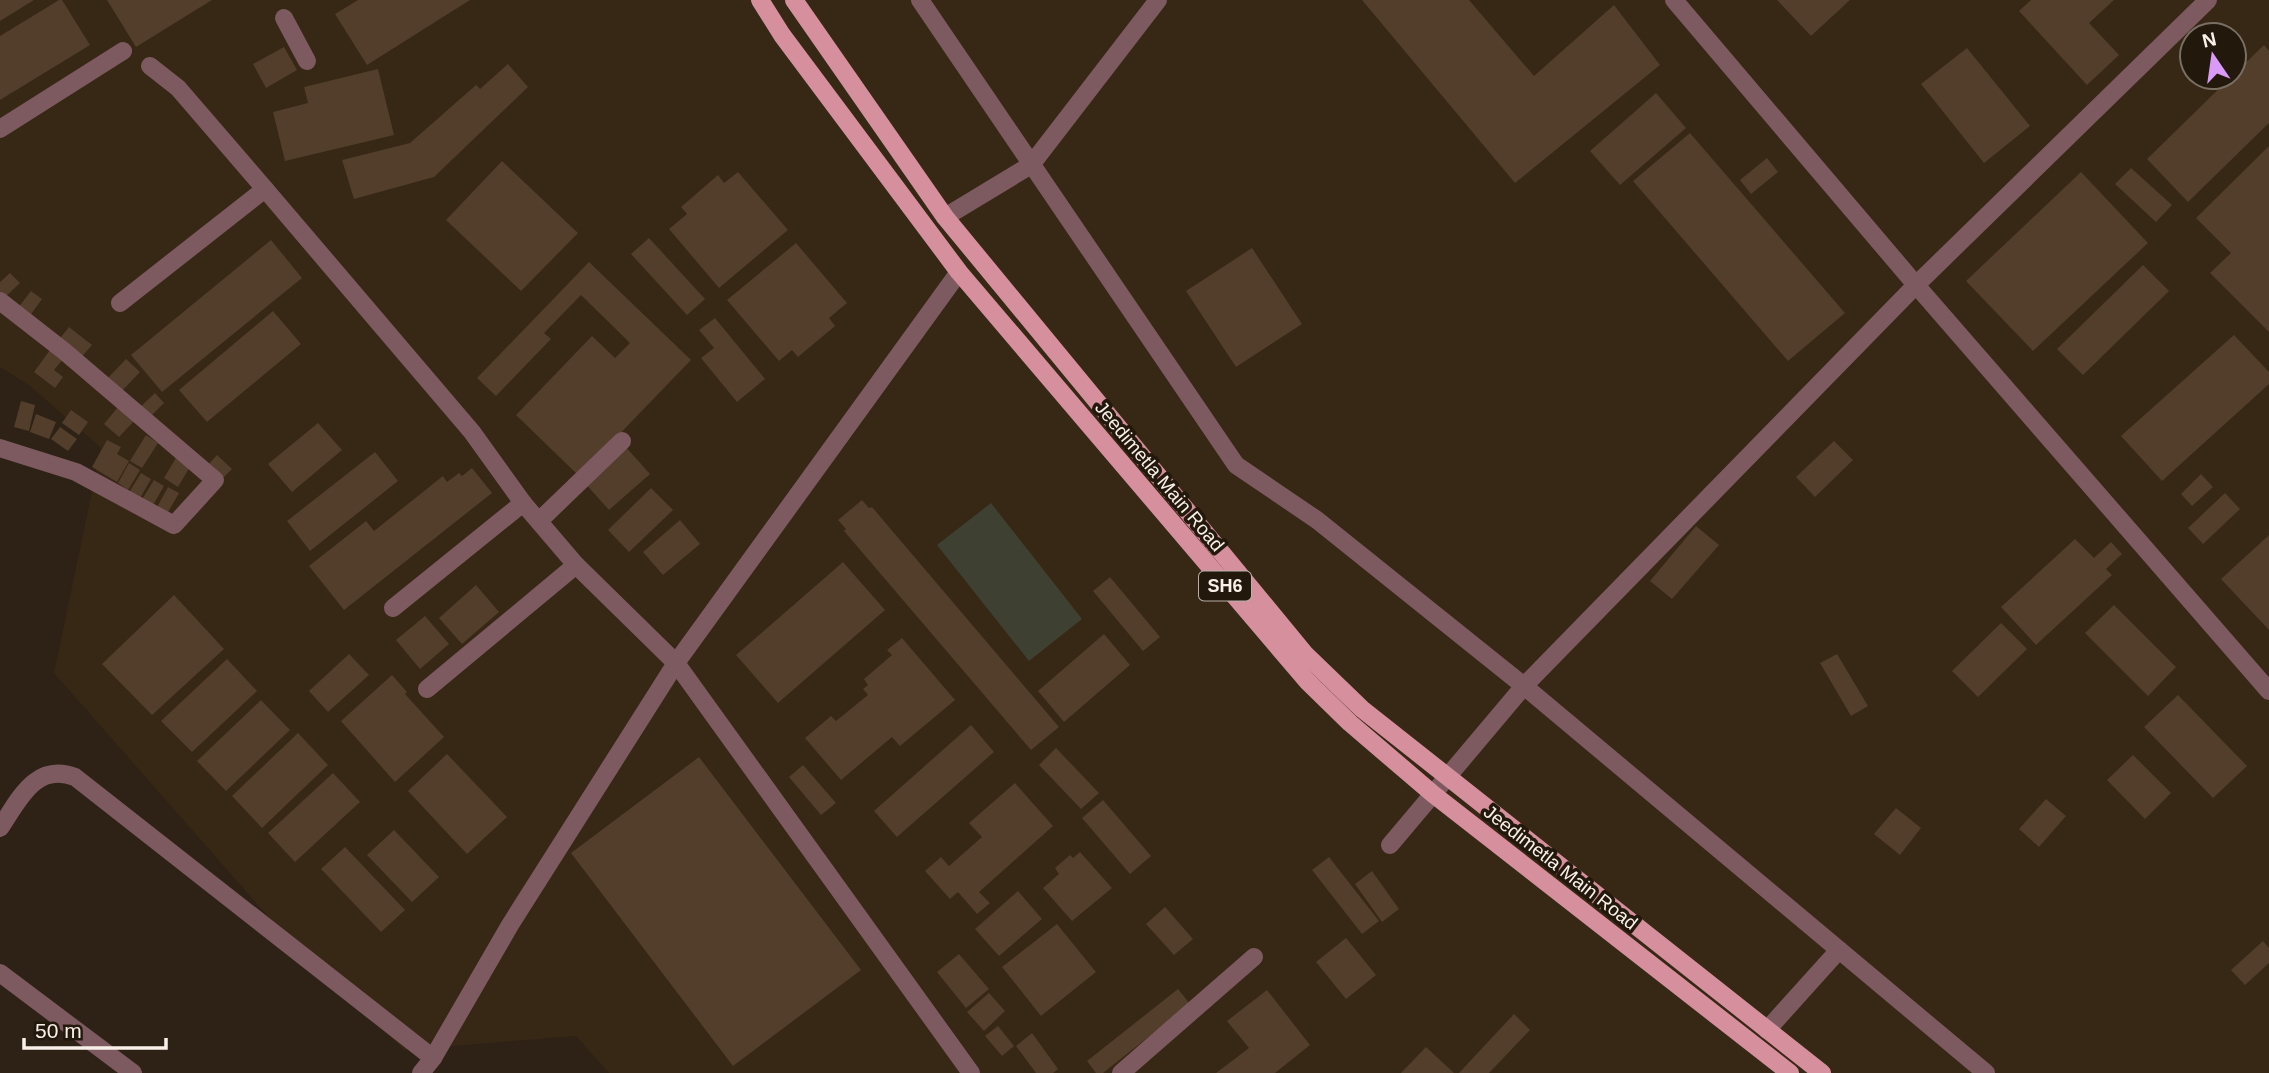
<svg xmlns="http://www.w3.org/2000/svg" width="2269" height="1073" font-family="Arial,sans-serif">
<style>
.built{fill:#372715;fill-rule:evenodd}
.green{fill:#3e4131}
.building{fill:#523e2a}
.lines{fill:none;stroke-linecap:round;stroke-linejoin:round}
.minor{stroke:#7d5a60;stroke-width:18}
.major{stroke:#d68f9d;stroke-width:18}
.labels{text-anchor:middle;stroke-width:7;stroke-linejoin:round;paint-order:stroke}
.shield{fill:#23180c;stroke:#b9b0a7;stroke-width:2}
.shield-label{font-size:18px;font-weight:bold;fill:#f9f1e9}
.street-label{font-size:19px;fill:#f9f1e9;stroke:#23180c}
</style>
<rect width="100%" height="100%" fill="#2d2215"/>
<path class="built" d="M0,0H2269V1073H609L576,1036L404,1050L286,937L54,673L101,448L30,386L0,367ZM2192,35H2234V77H2192Z"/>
<polygon class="green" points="991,503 1082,619 1029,661 937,545"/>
<g class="building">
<polygon points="0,0 34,0 0,21"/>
<polygon points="59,0 62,0 90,45 0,100 0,36"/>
<polygon points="107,0 212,0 136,47"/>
<polygon points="358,0 470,0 367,65 335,14"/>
<polygon points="1362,0 1469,0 1534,76 1614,5 1660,65 1515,183"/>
<polygon points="1777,0 1850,0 1811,36"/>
<polygon points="2031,0 2114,0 2089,23 2119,55 2087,85 2019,11"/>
<polygon points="2264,45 2269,51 2269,123 2188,202 2147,159 2231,77 2234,77 2234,74"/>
<polygon points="284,47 297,70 266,88 253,64"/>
<polygon points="1967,48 2030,126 1984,163 1921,84"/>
<polygon points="508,64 528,87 434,177 354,199 342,160 410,143 476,85 480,89"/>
<polygon points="378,69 394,135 285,161 273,112 308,103 304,87"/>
<polygon points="1656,93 1686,128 1620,185 1590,151"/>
<polygon points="1690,133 1845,313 1788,361 1633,181"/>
<polygon points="2269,146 2269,332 2210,273 2231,253 2196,218"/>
<polygon points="1767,158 1778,172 1751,194 1740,180"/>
<polygon points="502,161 578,233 521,291 446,220"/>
<polygon points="2131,168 2172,205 2156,222 2115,184"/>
<polygon points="738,172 788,230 719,288 669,229 687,214 681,207 718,175 724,183"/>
<polygon points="2081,172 2148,243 2033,351 1966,281"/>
<polygon points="649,238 705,299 687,315 631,254"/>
<polygon points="271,240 302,278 162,392 131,355"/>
<polygon points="796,243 847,303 829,318 835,326 798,357 792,350 779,361 727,300"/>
<polygon points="1252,248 1302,324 1236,367 1186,291"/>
<polygon points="589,262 691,360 579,476 516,415 592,336 615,358 630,343 581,295 544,333 551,339 496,396 477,378"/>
<polygon points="2143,265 2169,291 2083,375 2057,349"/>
<polygon points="10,273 20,283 2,300 0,298 0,282"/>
<polygon points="31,291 42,299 29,317 17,309"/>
<polygon points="273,311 301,344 207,422 179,390"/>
<polygon points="715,318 765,379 737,402 701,358 714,348 699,330"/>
<polygon points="69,327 92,345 79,360 57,342"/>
<polygon points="2234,335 2269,372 2269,384 2162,481 2121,436"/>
<polygon points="50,350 63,359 54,370 63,377 55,388 34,372"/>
<polygon points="126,359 140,372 120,393 106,380"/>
<polygon points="155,393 164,403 149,418 139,408"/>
<polygon points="21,401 35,405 29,431 14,427"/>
<polygon points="118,407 134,421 119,437 104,424"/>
<polygon points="71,410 88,422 79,435 62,423"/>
<polygon points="36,414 56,422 49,439 30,432"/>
<polygon points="318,423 342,450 292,492 268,464"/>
<polygon points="60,427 77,439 68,451 51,439"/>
<polygon points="146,435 158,443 142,468 130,461"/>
<polygon points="107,440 121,447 117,454 129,461 117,482 92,467"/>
<polygon points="1834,441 1853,460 1815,497 1796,477"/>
<polygon points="624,445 650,474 609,510 583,481"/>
<polygon points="375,452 398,481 310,551 287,521"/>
<polygon points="217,455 232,469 220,481 206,467"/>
<polygon points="177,456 191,465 178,487 164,478"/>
<polygon points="129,463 140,470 128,490 118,483"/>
<polygon points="472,468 492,493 344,610 309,566 366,521 374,531 443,476 447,482 459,473 462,476"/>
<polygon points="141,473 151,479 139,500 128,494"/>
<polygon points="2201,474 2213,487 2192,506 2181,494"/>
<polygon points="154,480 164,486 152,507 141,501"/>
<polygon points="168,487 179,493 167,514 156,509"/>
<polygon points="651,488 673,510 629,552 608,530"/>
<polygon points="2225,493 2240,509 2203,544 2188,528"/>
<polygon points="862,500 869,508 872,507 1059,727 1031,750 844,531 846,529 838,520"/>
<polygon points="680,520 700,544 663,575 643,552"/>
<polygon points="1696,526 1719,545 1672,599 1650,581"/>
<polygon points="2269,535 2269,630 2221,579"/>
<polygon points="2075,539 2094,558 2111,542 2122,554 2106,569 2112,575 2036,645 2001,607"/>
<polygon points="843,562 885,610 778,703 736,655"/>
<polygon points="1110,577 1160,637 1143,651 1093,591"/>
<polygon points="476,585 499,612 462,644 439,618"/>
<polygon points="174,595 224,649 152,715 102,664"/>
<polygon points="2114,605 2176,667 2148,696 2085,633"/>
<polygon points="425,616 449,644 420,669 396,640"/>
<polygon points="2001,623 2027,649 1978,697 1952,671"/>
<polygon points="1104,634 1130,665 1064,722 1038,691"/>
<polygon points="902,638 955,700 900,746 892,737 841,780 805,738 831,716 836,721 868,695 863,689 868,685 864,679 892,655 887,650"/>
<polygon points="349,654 369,675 328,712 309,691"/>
<polygon points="1837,654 1868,706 1851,716 1820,663"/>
<polygon points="227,659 257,691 192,752 161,721"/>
<polygon points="392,675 407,692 405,694 444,737 395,782 341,721"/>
<polygon points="2178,695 2247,766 2213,798 2144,727"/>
<polygon points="261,700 290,730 226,791 197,761"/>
<polygon points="971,725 994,752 897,837 874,811"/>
<polygon points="298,733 328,765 262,828 232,796"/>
<polygon points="1056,748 1099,793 1081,809 1039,765"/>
<polygon points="447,754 507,817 467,854 408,791"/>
<polygon points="2133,755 2171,793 2145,819 2107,780"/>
<polygon points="699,757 861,970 733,1066 571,853"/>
<polygon points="803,765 836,803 821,815 789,777"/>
<polygon points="333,773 360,802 295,862 268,833"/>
<polygon points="1015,783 1053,826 979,892 990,903 977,914 958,892 950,899 925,871 941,857 949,866 982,837 969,823"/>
<polygon points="2046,799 2066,816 2039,847 2019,829"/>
<polygon points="1103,800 1151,856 1130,874 1082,818"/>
<polygon points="1896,808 1921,828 1900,855 1874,834"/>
<polygon points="394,830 439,877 412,902 367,855"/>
<polygon points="345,847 405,910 381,932 321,869"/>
<polygon points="1080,852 1112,888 1072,921 1043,888 1059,874 1055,868 1070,855 1073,858"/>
<polygon points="1329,857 1379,921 1362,934 1312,870"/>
<polygon points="1372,871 1399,909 1382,922 1355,884"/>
<polygon points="1018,891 1042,919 999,956 975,929"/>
<polygon points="1165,907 1193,939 1174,955 1146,924"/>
<polygon points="1057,924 1096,972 1041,1016 1002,967"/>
<polygon points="1346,938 1376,975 1346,999 1316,962"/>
<polygon points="2263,941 2269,948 2269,963 2245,985 2231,970"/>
<polygon points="959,954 989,989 966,1008 937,972"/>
<polygon points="1178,989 1190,1004 1103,1073 1096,1073 1087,1061"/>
<polygon points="1267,990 1310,1045 1275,1073 1216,1073 1249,1048 1227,1021"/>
<polygon points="989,993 1005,1011 984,1031 967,1012"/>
<polygon points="1514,1014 1530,1030 1489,1073 1459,1073"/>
<polygon points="998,1026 1014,1046 1002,1056 985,1036"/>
<polygon points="1032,1033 1058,1069 1053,1073 1036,1073 1016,1046"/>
<polygon points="1426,1047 1454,1073 1401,1073"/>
</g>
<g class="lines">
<g class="minor">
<polyline points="920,0 1236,465 1317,520 1524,686 1986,1073"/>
<polyline points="1674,0 1916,285 2269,691"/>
<polyline points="284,18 307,61"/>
<polyline points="150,66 178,88 265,189 472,432 523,503 576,565 676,663 971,1073"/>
<polyline points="0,129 123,51"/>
<polyline points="945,217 1031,165 1158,0"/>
<polyline points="0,301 64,351 215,480 174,525 76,472 0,448"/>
<polyline points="120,303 265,189"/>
<polyline points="539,521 622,441"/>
<polyline points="393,608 523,503"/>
<polyline points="427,689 576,565"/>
<path d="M0,828C19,800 35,762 75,777L433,1058"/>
<polyline points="1390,845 1524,686 1916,285 2208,0"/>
<polyline points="0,973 133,1073"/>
<polyline points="1767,1030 1839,950"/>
<polyline points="421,1073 433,1058 510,925 676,663 959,272"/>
<polyline points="1121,1073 1254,957"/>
</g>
<g class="major">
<polyline points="760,0 782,35 959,272 1307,681 1350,723 1433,794 1790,1073"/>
<polyline points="794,0 945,217 1305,654 1362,709 1822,1073"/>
</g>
</g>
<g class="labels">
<rect class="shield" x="1199" y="571.5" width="52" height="29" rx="5"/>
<g class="shield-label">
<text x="1225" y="592">SH6</text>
</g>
<g class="street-label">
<text transform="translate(1160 476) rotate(50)" y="7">Jeedimetla Main Road</text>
<text transform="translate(1561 867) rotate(38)" y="7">Jeedimetla Main Road</text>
</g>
</g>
<g transform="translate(2213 56) rotate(347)"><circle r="33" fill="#23180c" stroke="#796f64" stroke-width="2"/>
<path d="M0-5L12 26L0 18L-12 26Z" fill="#da9af7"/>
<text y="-10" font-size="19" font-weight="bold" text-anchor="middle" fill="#f9f1e9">N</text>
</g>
<path d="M24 1038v10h142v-10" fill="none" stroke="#f9f1e9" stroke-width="3.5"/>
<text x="35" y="1038" font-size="21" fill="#f9f1e9" stroke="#23180c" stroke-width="5" paint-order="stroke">50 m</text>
</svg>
